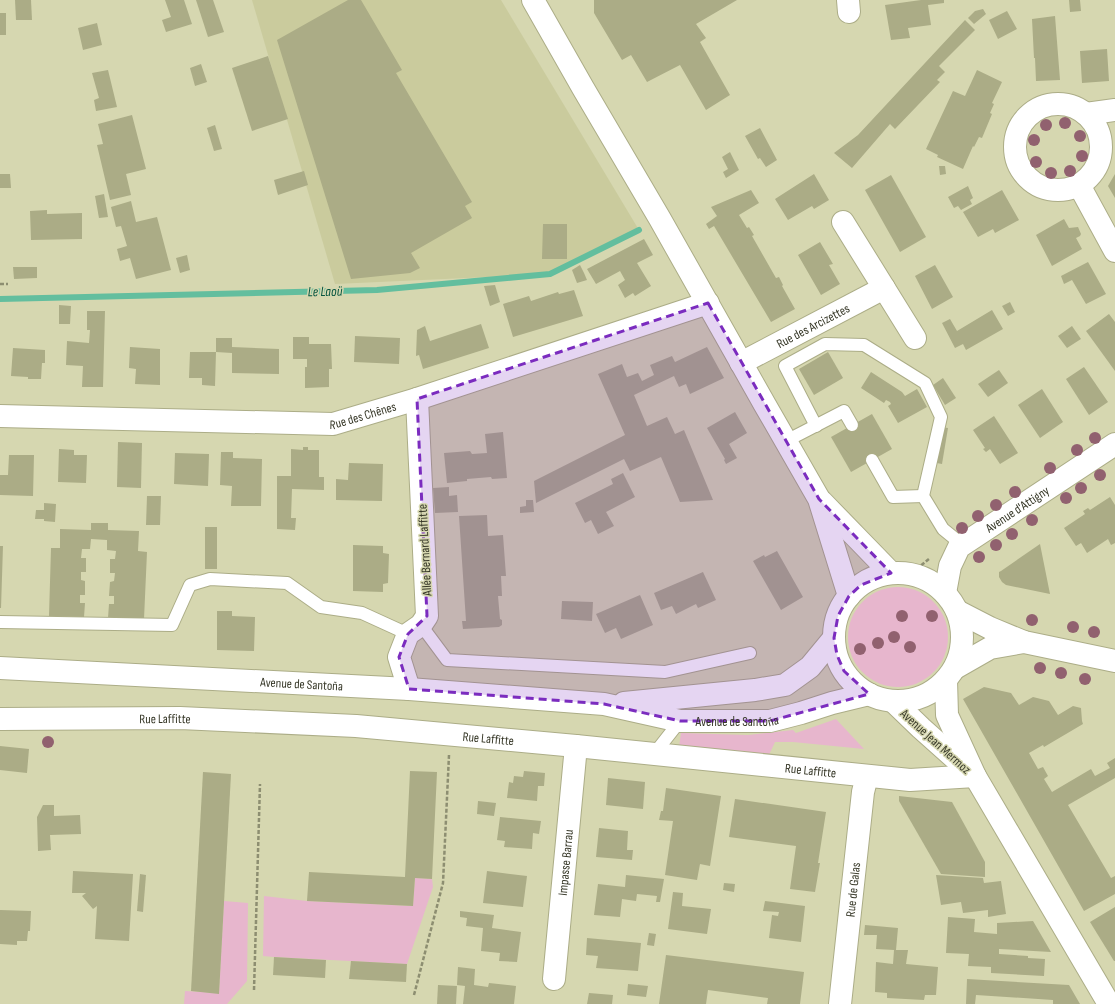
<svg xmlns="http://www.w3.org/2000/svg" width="1115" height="1004" font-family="'Sofia Sans Condensed',sans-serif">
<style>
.built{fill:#cacb9d}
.green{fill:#e7b6cd}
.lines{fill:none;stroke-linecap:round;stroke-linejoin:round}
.stream{stroke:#63be9e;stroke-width:6}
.building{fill:#abac86}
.lane-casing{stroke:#acad87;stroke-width:14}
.street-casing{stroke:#acad87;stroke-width:24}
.secondary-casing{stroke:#acad87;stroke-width:24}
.path{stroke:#8d8e71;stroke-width:2.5;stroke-dasharray:4 2;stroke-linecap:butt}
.lane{stroke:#fff;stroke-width:12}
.street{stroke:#fff;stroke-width:22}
.secondary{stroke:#fff;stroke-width:22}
.tree{fill:#91616f}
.marked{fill:#7b2cbf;fill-opacity:0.2;stroke:#7b2cbf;stroke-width:3;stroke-dasharray:8 5;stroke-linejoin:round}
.labels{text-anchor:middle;stroke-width:3;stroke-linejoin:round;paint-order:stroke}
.street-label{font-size:13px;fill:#373828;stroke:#d6d7b0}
.water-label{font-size:14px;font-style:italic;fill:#05543f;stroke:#d6d7b0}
</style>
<rect width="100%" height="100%" fill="#d6d7b0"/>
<polygon class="built" points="252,0 501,0 639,230 551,274 335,284"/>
<g class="green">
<circle cx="898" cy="637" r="50"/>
<polygon points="836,719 864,749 793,742 775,742 768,757 679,747 681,733 748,735 793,730 796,733"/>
<polygon points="415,878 432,879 433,887 407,964 274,957 263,956 264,896 307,901 413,906"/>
<polygon points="224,901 248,903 247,981 227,1004 184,1004 185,991 219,993"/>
</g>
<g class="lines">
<polyline class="stream" points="0,299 377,290 550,274 639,230"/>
</g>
<g class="building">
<polygon points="15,0 31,0 32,20 16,20"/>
<polygon points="165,0 184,0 192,24 166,32 162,20 171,17"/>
<polygon points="196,0 213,0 224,32 208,37"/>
<polygon points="348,0 361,0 402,70 396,73 472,202 465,206 472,218 411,253 420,268 410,273 351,279 277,40"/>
<polygon points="594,0 737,0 696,24 706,38 700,42 730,95 706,110 680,65 647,82 631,55 622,60 594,13"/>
<polygon points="921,0 944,0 944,3 928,5 931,25 908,28 910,38 891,40 885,5"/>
<polygon points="1069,0 1080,0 1081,11 1070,12"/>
<polygon points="983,9 986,14 974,24 968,18 975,11"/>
<polygon points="1007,11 1017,29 998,39 989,20"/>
<rect x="0" y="13" width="6" height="22"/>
<polygon points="1055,16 1060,80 1036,81 1035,58 1034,58 1032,19"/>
<polygon points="965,20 975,30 939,66 945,72 937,80 940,82 895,129 890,124 852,168 834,153 858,135"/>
<polygon points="97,23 102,45 83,50 78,28"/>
<polygon points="1107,49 1109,81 1082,83 1080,51"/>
<polygon points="268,56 288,119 252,131 232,68"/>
<polygon points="201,64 207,82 195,86 190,68"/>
<polygon points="108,70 117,107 96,111 94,100 99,98 92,73"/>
<polygon points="977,70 1002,82 992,103 994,104 990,113 992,114 982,138 979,137 974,147 973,146 963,169 937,157 938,155 926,149 953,91 965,96"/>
<polygon points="132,115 146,169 126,174 131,195 110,200 97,145 103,144 98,124"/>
<polygon points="215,125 222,149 214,151 207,128"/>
<polygon points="760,128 777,160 766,167 760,158 758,159 745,136"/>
<polygon points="730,152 739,170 726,178 723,172 728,169 722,157"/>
<polygon points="939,166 945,166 946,174 940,175"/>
<polygon points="304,171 308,185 278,195 274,180"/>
<polygon points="0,174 10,174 11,188 0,188"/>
<polygon points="814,174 829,200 814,209 812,206 788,220 775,199"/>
<polygon points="1115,174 1115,198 1108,186"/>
<polygon points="891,175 926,237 900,252 865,190"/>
<polygon points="968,186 973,198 970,200 972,204 961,210 958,206 954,208 948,197"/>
<polygon points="751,190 759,203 739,215 747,228 749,227 754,235 752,236 776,278 779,277 783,285 782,286 795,309 771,322 714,226 709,229 706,224 717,216 711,207"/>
<polygon points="1002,190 1019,220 995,233 993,229 978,237 963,212"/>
<polygon points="104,194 108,217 99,218 95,196"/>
<polygon points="131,201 136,222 157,217 171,270 136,279 130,258 120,261 117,249 127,246 121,226 116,227 111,207"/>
<polygon points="47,210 47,214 82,213 82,239 31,240 30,211"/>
<polygon points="1064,219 1069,228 1078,227 1081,234 1080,236 1076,238 1082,249 1052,266 1036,235"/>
<polygon points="543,224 567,224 567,259 542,259"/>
<polygon points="644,239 653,255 637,263 651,286 635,296 633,293 625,298 618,285 625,280 620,271 596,284 587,269"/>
<polygon points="820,242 833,264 829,265 840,284 821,295 798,255"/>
<polygon points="187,255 190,270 180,273 176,258"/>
<polygon points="1088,262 1106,294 1086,304 1072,280 1064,284 1061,276"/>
<polygon points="580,265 584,273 587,280 577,283 572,270"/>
<polygon points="935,265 953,297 932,309 915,276"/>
<polygon points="13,267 37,267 37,278 14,279"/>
<polygon points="495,285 500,302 490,306 484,286"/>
<polygon points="574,290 583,316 513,337 503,304 529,296 531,301 558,292 559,294"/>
<polygon points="1010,302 1015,312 1008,316 1002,306"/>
<polygon points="59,305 71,306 70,324 59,324"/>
<polygon points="992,310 1003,329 966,350 963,344 955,348 942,323 950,319 957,331"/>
<polygon points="87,311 105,311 103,387 82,387 83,366 66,365 67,341 89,343 90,330 87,330"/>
<polygon points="1109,314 1115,322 1115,371 1086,331"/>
<polygon points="481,324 489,348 423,369 419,355 416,356 417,330 425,326 430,341"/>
<polygon points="1072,326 1081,339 1067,348 1058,336"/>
<polygon points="355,336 400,338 399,364 354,362"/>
<polygon points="293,337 309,337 309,344 331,344 332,369 329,369 329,387 305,388 305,367 307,367 307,359 293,359"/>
<polygon points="216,338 232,338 232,347 279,349 279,374 232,373 232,353 216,352 215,386 202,385 202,378 189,378 190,352 216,352"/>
<polygon points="130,347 160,349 160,385 135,384 136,369 129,368"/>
<polygon points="707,347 724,378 690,394 686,384 679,387 674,376 634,395 647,426 667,417 675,434 684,430 713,500 680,502 661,457 630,471 624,459 536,503 534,481 625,435 598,374 622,364 627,377 638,373 642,381 654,375 650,365 672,356 675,362"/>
<polygon points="13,348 45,350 45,363 42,363 41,379 28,379 28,377 11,376"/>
<polygon points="828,352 843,378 814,395 799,369"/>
<polygon points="1084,367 1108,402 1089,415 1066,379"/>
<polygon points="999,370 1008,383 988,397 978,384"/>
<polygon points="871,372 902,392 905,396 917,389 927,407 898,423 888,406 891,404 890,402 886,400 884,403 861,388"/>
<polygon points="943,378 956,398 945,405 933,385"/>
<polygon points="1042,389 1063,422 1040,438 1018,405"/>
<polygon points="735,412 747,433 729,444 737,458 726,464 724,460 725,459 707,428"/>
<polygon points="872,414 892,449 851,472 831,437"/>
<polygon points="994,416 1018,453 1000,464 990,449 986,452 983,449 985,448 973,430"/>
<polygon points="933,426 948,428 942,464 926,461"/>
<polygon points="503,432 507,478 492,479 491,477 467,479 467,481 447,483 444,453 470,451 472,454 487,453 485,434"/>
<polygon points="118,442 142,443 141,488 117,487"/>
<polygon points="303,447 308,447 308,450 319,450 319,477 324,477 324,490 292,489 291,518 296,518 295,530 277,529 277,476 291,476 291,449 303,450"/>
<polygon points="59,449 74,450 74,455 87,455 86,483 58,482"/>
<polygon points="221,452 233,452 233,458 262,459 261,506 231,506 232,486 220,485"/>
<polygon points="175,453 209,454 208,486 174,484"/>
<polygon points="9,455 34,455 33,496 0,495 0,475 8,475"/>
<polygon points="349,463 383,464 382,501 336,500 336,479 348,480"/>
<polygon points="623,473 635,497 606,512 614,526 598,534 591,520 585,523 575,503 613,484 611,479"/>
<polygon points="449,487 449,496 457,495 458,512 435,513 433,488"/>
<polygon points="147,496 161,496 160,525 146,525"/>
<polygon points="1110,497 1115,505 1115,543 1111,545 1108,539 1087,553 1081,543 1076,546 1064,528 1085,514 1083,511 1088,508 1090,510"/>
<polygon points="526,500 533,500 534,512 520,513 520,507 526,506"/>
<polygon points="44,503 56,504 55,522 44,521 44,519 35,519 36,510 44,510"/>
<polygon points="487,515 488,536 503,535 506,576 501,576 502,596 498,596 500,619 502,620 502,625 499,627 463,629 462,621 466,621 459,516"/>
<polygon points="91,523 108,523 108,530 139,531 138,551 147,552 144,619 108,618 109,604 114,604 114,596 109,596 110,582 114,581 115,573 110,573 110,559 115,559 116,551 107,550 107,540 91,539 90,549 82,549 81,558 86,558 86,572 81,572 81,580 85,581 85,595 80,595 80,603 85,603 84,617 49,616 51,548 60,548 60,529 91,530"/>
<rect x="205" y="527" width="12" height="42"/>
<polygon points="1040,544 1050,594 1006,585 1002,582 999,577 999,572 1001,571"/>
<polygon points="353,545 383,546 383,553 389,554 388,583 383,584 383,592 353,591"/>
<polygon points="0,546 3,546 1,608 0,608"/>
<polygon points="777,551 803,597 781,610 753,561 764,555 765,557"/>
<polygon points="703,572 716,600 698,608 696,604 676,614 672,606 661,610 654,593"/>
<polygon points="640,595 653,625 621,639 616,628 605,633 596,614"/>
<polygon points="562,601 593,602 592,621 561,619"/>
<polygon points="217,611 232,611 232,616 255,617 254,651 217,650"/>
<polygon points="984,687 1011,693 1019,705 1033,697 1049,701 1058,715 1073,706 1081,708 1082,721 1083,724 1044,747 1043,745 1029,753 1038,769 1043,767 1048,776 1044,779 1052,792 1091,769 1095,776 1110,768 1107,763 1115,758 1115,778 1068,805 1111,878 1115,876 1115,894 1084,911 963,699"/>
<polygon points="0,746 29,749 27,773 0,770"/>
<polygon points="410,771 437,772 432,879 415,878 413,906 307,901 309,872 405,877"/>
<polygon points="524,771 545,773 544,786 538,786 537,801 507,798 509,782 513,783 514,776 523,777"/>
<polygon points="203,772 231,774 219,994 191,991"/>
<polygon points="608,778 645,782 643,809 606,805"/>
<polygon points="666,788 721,796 710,866 700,864 697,880 665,875 673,821 659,820 661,811 663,811"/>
<polygon points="899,796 952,802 985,862 985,877 941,874 899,801"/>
<polygon points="735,799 826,812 818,863 820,863 815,892 790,889 796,846 729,837"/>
<polygon points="478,801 496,803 494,816 477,814"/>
<polygon points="43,805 54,805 54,816 80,815 81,834 50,835 51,850 38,851 37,817"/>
<polygon points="500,817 541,821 539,834 533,833 532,849 504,847 505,841 497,840"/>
<polygon points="599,828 628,831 627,850 633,850 632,860 596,857"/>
<polygon points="73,871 133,874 129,941 95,939 97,906 93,909 82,896 86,893 72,893"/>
<polygon points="487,871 527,876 523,907 483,903"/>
<polygon points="140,874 146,875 143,912 137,911"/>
<polygon points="626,875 664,879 660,902 656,902 657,896 637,894 636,901 622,899 620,917 594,915 598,884 625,887"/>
<polygon points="936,875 983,878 984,883 1001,881 1006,914 988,917 988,910 963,913 961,902 941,905"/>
<polygon points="724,883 735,884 734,892 723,890"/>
<polygon points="673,892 683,893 682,906 711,909 707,934 668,929"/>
<polygon points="765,901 805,906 801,942 769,938 772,915 778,916 779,912 763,911"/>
<polygon points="1115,907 1115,961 1114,961 1090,922"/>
<polygon points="0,910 31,911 30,931 28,931 27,941 17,941 17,945 0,944"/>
<polygon points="460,911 494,915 492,928 521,932 517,962 499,961 500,953 481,951 483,928 466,926 467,918 460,917"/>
<polygon points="948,917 975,919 974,932 997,934 997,923 1033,921 1051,952 999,949 999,954 1028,956 1028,958 1045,959 1044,976 991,973 991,967 968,966 969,954 946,953"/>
<polygon points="865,925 898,928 896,950 908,950 906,964 938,967 936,995 925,995 924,1000 887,998 887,993 875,992 876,962 893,964 894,950 876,949 877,935 864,935"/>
<polygon points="649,933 656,934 654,946 647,945"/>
<polygon points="587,938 641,943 638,971 596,968 598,956 586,955"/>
<polygon points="666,955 804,972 800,1004 767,1004 768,998 708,990 706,1004 659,1004"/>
<polygon points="274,957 326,960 325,978 273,975"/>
<polygon points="351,961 407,964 406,982 349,979"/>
<polygon points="458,967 475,969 474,985 488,987 489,983 516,986 514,1004 463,1004 465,986 457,985"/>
<polygon points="967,979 1069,985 1080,1004 1053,1004 1053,1000 976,995 975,1004 966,1004"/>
<polygon points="628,984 648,986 646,997 627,995"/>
<polygon points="438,985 457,986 456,1004 437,1004"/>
<polygon points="589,993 613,995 612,1004 587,1004"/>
</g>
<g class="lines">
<g class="lane-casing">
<g id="lane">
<polyline points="816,426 785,366 825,344 864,345 925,383 941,417 923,496 943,529 954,538 959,547"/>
<polyline points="786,441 844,411 852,425"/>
<polyline points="872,460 893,497 923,496"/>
<polyline points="0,622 172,625 190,585 210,579 287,583 321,607 362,613 408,634"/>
<polyline points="421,625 447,660 665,672 750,653"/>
<polyline points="654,754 680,721"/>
</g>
</g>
<g class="street-casing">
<g id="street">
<polyline points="848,0 849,12"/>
<circle cx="1058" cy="147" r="43"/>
<polyline points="1086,114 1115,110"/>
<polyline points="1079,185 1115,251"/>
<polyline points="843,222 915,338"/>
<path id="s1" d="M741,363L884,288"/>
<path id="s2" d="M0,416L333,424L417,399L708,303"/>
<path id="s3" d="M945,593L950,566L959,547L1115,444"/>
<polyline points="409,689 399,657 408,634 421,625 427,616 417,399"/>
<path id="s4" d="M0,719L180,718L356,726L576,746L910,780L975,776"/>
<path id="s5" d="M554,979L576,746"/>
<path id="s6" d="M840,1004L863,792L867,776"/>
</g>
</g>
<g class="secondary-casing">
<g id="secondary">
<polyline points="533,0 583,88 660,219 765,405 819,499 849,596"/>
<polyline points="822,502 891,573"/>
<circle cx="898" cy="637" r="64"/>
<polyline points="957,611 990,628 1024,642 1115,661"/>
<path id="s7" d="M0,668L409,689L604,704L680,721H770L801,713L832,703L869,694"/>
<polyline points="955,668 990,648 1024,642"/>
<polyline points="946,680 947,715 975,776 1109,1004"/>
<polyline points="893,701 921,728 968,770"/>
<polyline points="624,703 755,690 785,685 810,667 834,638"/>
</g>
</g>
<g class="path">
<polyline points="0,284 8,284"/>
<polyline points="912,573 930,558"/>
<polyline points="254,990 260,784"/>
<polyline points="414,995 443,883 449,755"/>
</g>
<use href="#lane" class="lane"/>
<use href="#street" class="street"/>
<use href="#secondary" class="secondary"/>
</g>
<g class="tree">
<circle cx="1065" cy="123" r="6"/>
<circle cx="1046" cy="125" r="6"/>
<circle cx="1080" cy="136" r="6"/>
<circle cx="1034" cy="140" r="6"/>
<circle cx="1082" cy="156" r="6"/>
<circle cx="1036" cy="162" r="6"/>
<circle cx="1070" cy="171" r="6"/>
<circle cx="1051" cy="173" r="6"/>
<circle cx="1095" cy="438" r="6"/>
<circle cx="1077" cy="450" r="6"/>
<circle cx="1050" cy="468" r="6"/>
<circle cx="1100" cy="475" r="6"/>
<circle cx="1081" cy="488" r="6"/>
<circle cx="1015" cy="492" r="6"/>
<circle cx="1066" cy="498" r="6"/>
<circle cx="996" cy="505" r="6"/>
<circle cx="978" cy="516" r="6"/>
<circle cx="1032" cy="520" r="6"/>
<circle cx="962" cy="528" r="6"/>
<circle cx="1012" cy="534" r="6"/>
<circle cx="996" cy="545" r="6"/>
<circle cx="979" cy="557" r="6"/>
<circle cx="902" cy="616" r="6"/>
<circle cx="932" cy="616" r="6"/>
<circle cx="1032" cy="620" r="6"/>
<circle cx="1073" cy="627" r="6"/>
<circle cx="1094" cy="632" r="6"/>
<circle cx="894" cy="637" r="6"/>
<circle cx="878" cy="643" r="6"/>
<circle cx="910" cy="647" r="6"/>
<circle cx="860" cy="649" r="6"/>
<circle cx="1040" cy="668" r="6"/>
<circle cx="1061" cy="673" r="6"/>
<circle cx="1085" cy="679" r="6"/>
<circle cx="48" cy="742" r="6"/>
</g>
<path class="marked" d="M708,303L819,499L891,573L861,585L849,596L838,616L834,638L837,655L844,671L869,694L770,721H680L604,704L409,689L399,657L408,634L427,616L417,399Z"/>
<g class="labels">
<g class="street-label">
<text dy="5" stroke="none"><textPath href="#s1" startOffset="81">Rue des Arcizettes</textPath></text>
<text dy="5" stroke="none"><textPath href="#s2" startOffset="364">Rue des Chênes</textPath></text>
<text dy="5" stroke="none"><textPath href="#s3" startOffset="118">Avenue d'Attigny</textPath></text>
<text transform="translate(424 550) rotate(-93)" y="5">Allée Bernard Laffitte</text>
<text dy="5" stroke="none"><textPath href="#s7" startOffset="302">Avenue de Santoña</textPath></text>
<text dy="5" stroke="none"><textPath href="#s4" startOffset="165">Rue Laffitte</textPath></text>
<text dy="5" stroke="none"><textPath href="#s7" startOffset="740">Avenue de Santoña</textPath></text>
<text dy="5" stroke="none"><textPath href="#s4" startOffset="489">Rue Laffitte</textPath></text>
<text transform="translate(936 741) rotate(42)" y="5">Avenue Jean Mermoz</text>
<text dy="5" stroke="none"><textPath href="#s4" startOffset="813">Rue Laffitte</textPath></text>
<text dy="5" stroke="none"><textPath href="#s5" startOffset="117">Impasse Barrau</textPath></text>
<text dy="5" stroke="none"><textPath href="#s6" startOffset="115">Rue de Galas</textPath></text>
</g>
<g class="water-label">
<text transform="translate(325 291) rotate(-1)" y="5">Le Laoü</text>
</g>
</g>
</svg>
